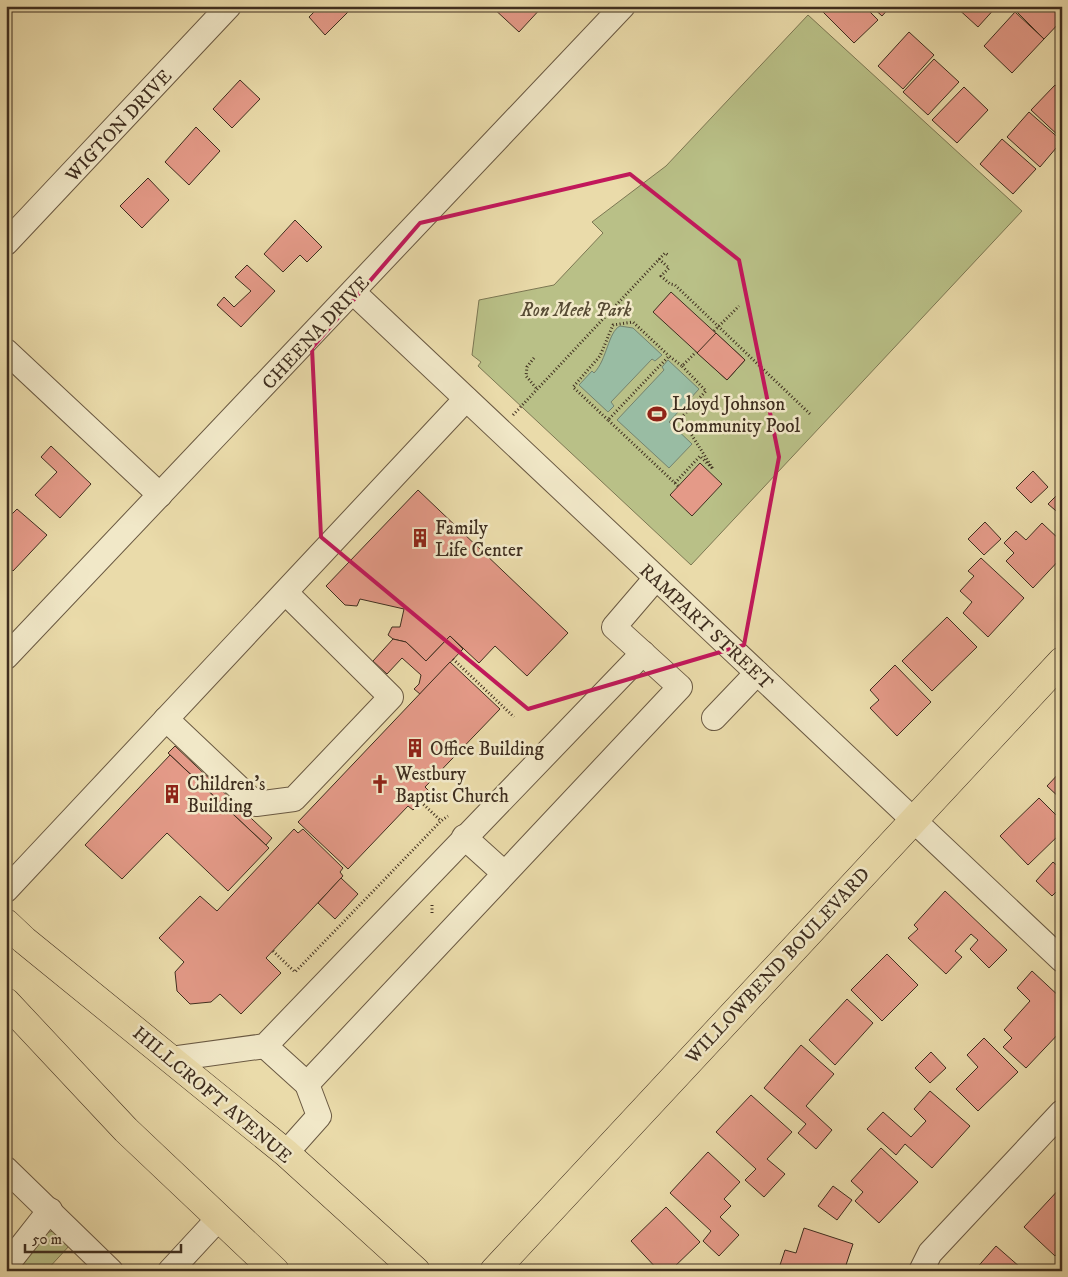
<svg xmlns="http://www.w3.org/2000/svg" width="1068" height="1277" font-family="'IM FELL DW Pica',serif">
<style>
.green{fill:#b9c087;stroke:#7c7753}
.water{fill:#99bca3;stroke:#75836e}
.building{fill:#e49a88;stroke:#3f2e1f}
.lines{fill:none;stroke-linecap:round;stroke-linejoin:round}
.minor-casing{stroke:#6a5942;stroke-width:26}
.major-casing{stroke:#3f2e1f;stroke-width:29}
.path{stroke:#3f2e1f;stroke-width:3;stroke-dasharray:1 2.5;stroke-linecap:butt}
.minor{stroke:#f1e8c8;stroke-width:24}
.major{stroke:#eadbaa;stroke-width:28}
.marked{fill:none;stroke:#c2185b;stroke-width:4;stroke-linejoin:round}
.labels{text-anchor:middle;stroke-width:5;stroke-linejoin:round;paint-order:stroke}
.street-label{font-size:19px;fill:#3f2e1f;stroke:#f1e8c8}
.park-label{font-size:19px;font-style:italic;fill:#574b34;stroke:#f1e8c8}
.poi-label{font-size:19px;fill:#3f2e1f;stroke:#f1e8c8;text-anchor:start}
</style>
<rect width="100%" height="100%" fill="#eadbaa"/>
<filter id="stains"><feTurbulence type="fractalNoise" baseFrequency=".004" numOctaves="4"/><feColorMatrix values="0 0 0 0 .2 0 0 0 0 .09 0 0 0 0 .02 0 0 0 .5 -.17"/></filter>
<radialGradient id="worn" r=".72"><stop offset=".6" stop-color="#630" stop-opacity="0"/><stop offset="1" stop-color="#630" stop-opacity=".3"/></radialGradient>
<g class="green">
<polygon points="808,15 1022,211 691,565 478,366 481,362 472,355 479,300 554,285 603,233 592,222 666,166"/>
<polygon points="54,1231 70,1245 46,1271 9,1271 44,1233"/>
</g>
<g class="water">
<path d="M620,326L633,328L662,355L655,361L652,359L611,402L614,406L608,412L579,385L592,371L594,373C607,360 608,332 620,326Z"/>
<polygon points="668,360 699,389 669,422 692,444 669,468 617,420 664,370 662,367"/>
</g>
<g class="building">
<polygon points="320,6 354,6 325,35 309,17"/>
<polygon points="491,6 543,6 519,32"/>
<polygon points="826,6 864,6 878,20 854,43 822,11"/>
<polygon points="871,6 891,6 882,16"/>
<polygon points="955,6 997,6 978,27"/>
<polygon points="1020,6 1062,6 1062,20 1044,39 1016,11"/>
<polygon points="1015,12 1044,39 1012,73 984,46"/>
<polygon points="909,32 934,55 903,89 878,66"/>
<polygon points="934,59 959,82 928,115 903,92"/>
<polygon points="1062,76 1062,87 1056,82"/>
<polygon points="240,80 260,99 232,128 213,109"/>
<polygon points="1055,85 1062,90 1062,139 1031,110"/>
<polygon points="964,87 988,110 957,143 932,120"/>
<polygon points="1029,112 1062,141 1040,167 1007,137"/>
<polygon points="196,127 220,151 189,185 165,162"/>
<polygon points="1002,139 1036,169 1013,194 980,164"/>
<polygon points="148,178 169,200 142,228 120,206"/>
<polygon points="295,220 322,247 307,262 300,255 283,272 264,254"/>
<polygon points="247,265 275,291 241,327 217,305 224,297 234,307 251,291 235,277"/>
<polygon points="671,292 745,360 727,380 653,312"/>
<polygon points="716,333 745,360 727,380 697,353"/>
<polygon points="51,446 91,484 60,518 35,495 57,472 41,457"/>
<polygon points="700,463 722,484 692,516 670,495"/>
<polygon points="1033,471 1048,487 1031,503 1016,488"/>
<polygon points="418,490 568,633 527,676 495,646 479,663 450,636 426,661 406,642 393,639 388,635 392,627 400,627 404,609 360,599 357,606 345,605 326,586"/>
<polygon points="1062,490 1062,516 1048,504"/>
<polygon points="17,509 47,535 13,571 6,565 6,520"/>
<polygon points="985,522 1001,539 984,555 968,539"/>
<polygon points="1042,523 1062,542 1062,557 1033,588 1006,561 1014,553 1004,543 1016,531 1026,540"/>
<polygon points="981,558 1024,598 988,637 963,613 972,602 960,591 974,576 968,571"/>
<polygon points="947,617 977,647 932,691 902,661"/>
<polygon points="450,636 463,649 420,694 414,689 419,684 421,675 402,658 387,674 373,661 393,639 406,642 426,661"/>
<polygon points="450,662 500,709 425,787 430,792 421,802 413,810 408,806 348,869 298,822"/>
<polygon points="895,665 931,702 897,736 870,708 879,700 870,690"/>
<polygon points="175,746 272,838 266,845 168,753"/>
<polygon points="170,755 269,848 228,891 167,833 122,879 85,845"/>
<polygon points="1062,770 1062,800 1047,786"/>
<polygon points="1039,798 1062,821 1062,832 1028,865 1000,836"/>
<polygon points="294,829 298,833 303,829 343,868 340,872 343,876 266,958 281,973 241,1014 220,994 211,1002 190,1004 177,991 175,972 184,962 159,938 200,896 217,911"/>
<polygon points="1053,862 1062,870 1062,886 1052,896 1036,881"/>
<polygon points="341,878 358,894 335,919 318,903"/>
<polygon points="945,891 1007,950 989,968 970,949 978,940 971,934 955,951 962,957 946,974 908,938 918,929 914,925"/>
<polygon points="887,954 918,985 882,1021 851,990"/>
<polygon points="1032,971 1062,999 1062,1030 1026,1068 1003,1047 1012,1038 1004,1030 1030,1001 1017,988"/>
<polygon points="847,999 873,1023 835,1065 809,1040"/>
<polygon points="984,1038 1018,1072 978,1111 956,1089 978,1067 967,1055"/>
<polygon points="801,1045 834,1074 806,1106 832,1130 816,1149 798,1133 806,1124 764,1088"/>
<polygon points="931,1052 946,1068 930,1083 915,1068"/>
<polygon points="930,1091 970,1126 932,1168 905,1144 896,1155 867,1129 883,1112 911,1137 926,1121 914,1109"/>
<polygon points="751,1095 792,1132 767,1159 785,1174 764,1197 745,1180 756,1169 716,1132"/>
<polygon points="881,1148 918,1182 879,1223 855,1201 863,1192 851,1181"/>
<polygon points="708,1152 740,1182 724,1199 731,1206 720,1217 739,1235 719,1256 703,1241 711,1231 670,1193"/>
<polygon points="833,1186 852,1200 837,1220 818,1206"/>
<polygon points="1062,1186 1062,1248 1055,1256 1024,1227"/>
<polygon points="666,1207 700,1242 670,1271 659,1271 631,1241"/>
<polygon points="804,1228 853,1244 844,1271 778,1271 785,1250 796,1253"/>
<polygon points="996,1246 1021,1268 1019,1271 974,1271"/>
</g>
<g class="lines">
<g class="minor-casing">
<g id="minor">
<polyline points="6,243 229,6"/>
<polyline points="353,292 1062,960"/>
<polyline points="6,351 160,495"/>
<polyline points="6,657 623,6"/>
<polyline points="714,718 757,673"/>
<polyline points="166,719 256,804 294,799 391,697 286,593"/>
<polyline points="464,837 504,873"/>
<polyline points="6,890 466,399"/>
<polyline points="265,1046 307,1084 319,1116 286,1153"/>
<polyline points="171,1059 265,1046 643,653"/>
<polyline points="307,1084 680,687 614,627 656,578"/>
<polyline points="6,1169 111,1271"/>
<polyline points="6,1266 50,1210"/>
<polyline points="170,1271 219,1218"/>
<polyline points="921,1271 930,1253 1062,1112"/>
</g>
</g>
<g class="major-casing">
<g id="major">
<polyline points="6,923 24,940 286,1153 416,1271"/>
<polyline points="6,1002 126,1130 275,1271"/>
<polyline points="494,1271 1062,661"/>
</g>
</g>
<g class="path">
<polyline points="659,259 669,268 661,276 670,284 675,285 810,414"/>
<polyline points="714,331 739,306"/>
<polyline points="534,358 527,367 526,376 537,389"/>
<polyline points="513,415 665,253 668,255"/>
<polyline points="608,420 573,387 600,356 613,325 633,322 669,356"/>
<polyline points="675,483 700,456 713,469 681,418 706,391 682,366"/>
<polyline points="678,486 608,420 669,356 682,366 696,352"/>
<polyline points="453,659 514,717"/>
<polyline points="421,802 440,820"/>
<polyline points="432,905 432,913"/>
<polyline points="273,951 295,972 441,821 448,816"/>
</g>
<use href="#minor" class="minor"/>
<use href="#major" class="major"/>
</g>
<path class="marked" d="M630,174L739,260L779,457L744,645L528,709L321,537L312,348L420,223Z"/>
<defs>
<g id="stadium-bare" transform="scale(1.5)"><path d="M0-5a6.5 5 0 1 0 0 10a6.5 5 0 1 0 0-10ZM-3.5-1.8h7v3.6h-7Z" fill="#8f2418" stroke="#f1e8c8" stroke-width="2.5" paint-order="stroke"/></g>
<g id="building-bare" transform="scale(1.5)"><path d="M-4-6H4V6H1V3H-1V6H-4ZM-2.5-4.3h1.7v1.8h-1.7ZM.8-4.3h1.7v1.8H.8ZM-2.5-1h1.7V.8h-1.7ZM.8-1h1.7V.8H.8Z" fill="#8f2418" stroke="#f1e8c8" stroke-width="2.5" paint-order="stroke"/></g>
<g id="church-bare" transform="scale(1.5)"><path d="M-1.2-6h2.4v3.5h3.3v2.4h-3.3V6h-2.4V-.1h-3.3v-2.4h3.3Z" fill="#8f2418" stroke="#f1e8c8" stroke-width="2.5" paint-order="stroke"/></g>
</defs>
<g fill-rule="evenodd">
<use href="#stadium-bare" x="657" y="414"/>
<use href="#building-bare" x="420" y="538"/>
<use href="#building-bare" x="415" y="748"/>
<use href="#church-bare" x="380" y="784"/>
<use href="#building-bare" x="172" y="794"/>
</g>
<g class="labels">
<g class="street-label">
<text transform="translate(118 125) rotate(-47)" y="7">WIGTON DRIVE</text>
<text transform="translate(315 332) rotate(-47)" y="7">CHEENA DRIVE</text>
<text transform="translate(707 626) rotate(43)" y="7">RAMPART STREET</text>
<text transform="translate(777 965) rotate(-47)" y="7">WILLOWBEND BOULEVARD</text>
<text transform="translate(213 1094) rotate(40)" y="7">HILLCROFT AVENUE</text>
</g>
<g class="park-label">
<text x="576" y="316">Ron Meek Park</text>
</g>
<g class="poi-label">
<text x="672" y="410">Lloyd Johnson<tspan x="672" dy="22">Community Pool</tspan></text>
<text x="435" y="534">Family<tspan x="435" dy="22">Life Center</tspan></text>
<text x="430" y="755">Office Building</text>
<text x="395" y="780">Westbury<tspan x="395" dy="22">Baptist Church</tspan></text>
<text x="187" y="790">Children's<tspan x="187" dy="22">Building</tspan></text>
</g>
</g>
<rect width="1068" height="1277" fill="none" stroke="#eadbaa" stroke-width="25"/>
<rect x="8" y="8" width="1053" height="1262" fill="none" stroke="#3f2e1f" stroke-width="2.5"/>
<rect x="12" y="12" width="1043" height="1252" fill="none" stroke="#3f2e1f"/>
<path d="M25 1244v8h156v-8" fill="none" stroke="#3f2e1f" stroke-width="2.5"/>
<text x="32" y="1244" font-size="15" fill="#3f2e1f" stroke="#f1e8c8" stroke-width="4" paint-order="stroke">50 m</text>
<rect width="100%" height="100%" filter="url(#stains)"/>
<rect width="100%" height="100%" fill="url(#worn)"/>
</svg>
